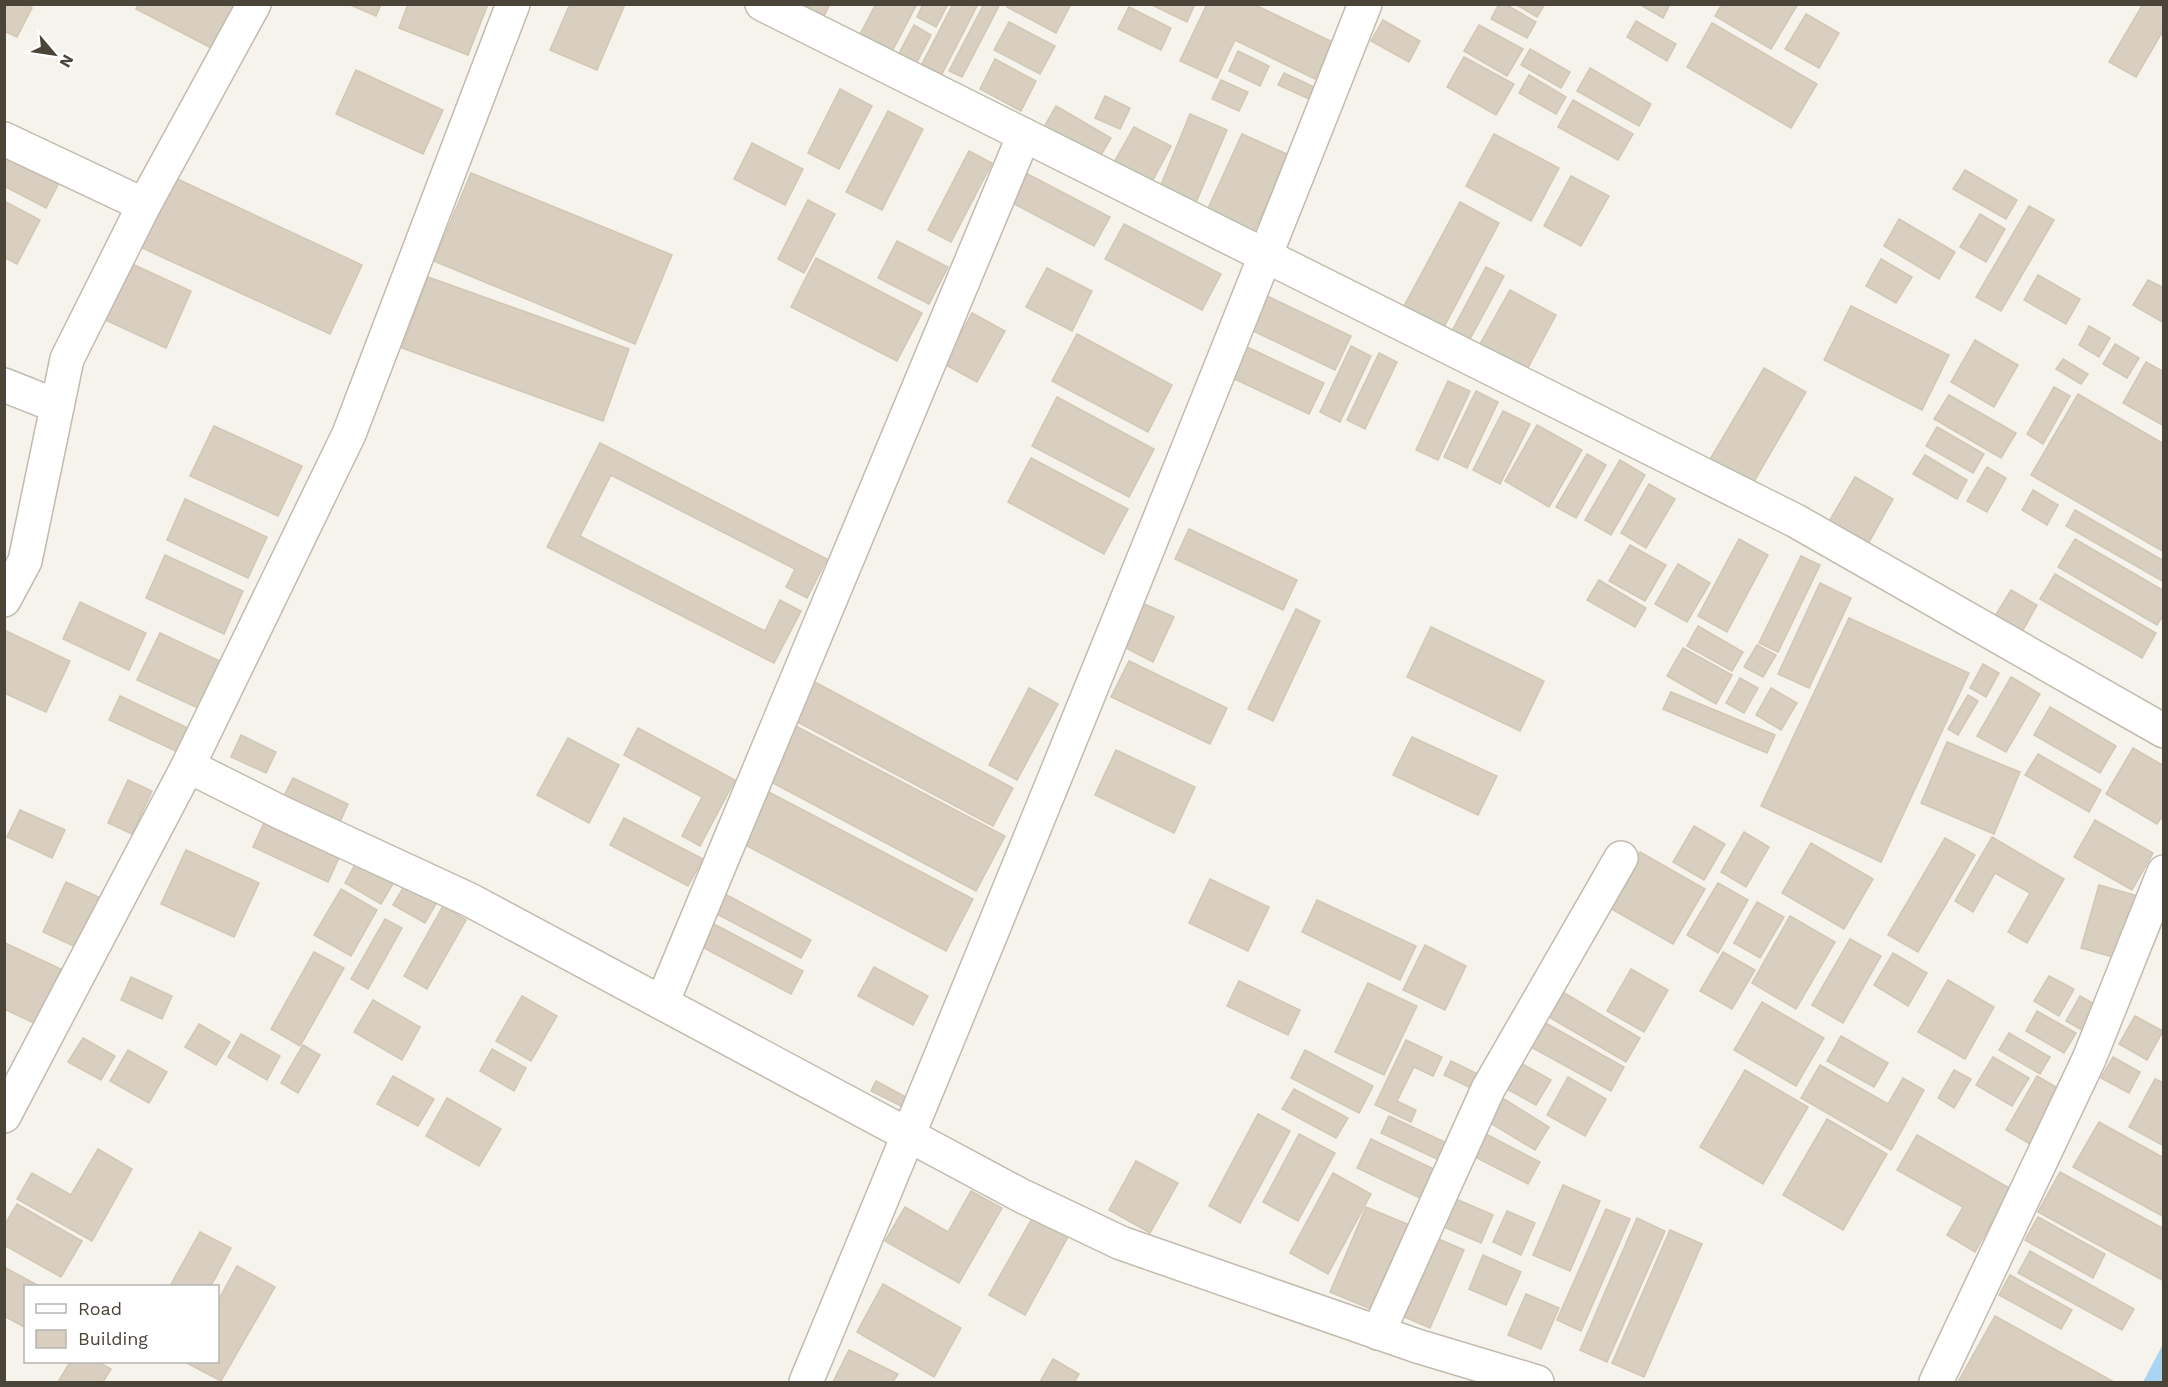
<svg xmlns="http://www.w3.org/2000/svg" width="2168" height="1387" font-family="'Work Sans',sans-serif">
<style>
.water{fill:#a9d4f2}
.building{fill:#d8cfc1;stroke:#d3c7b4;stroke-width:1.5}
.lines{fill:none;stroke-linecap:round;stroke-linejoin:round}
.street-casing{stroke:#c2bbae;stroke-width:36}
.street{stroke:#fff;stroke-width:33}
</style>
<rect width="100%" height="100%" fill="#f6f3ec"/>
<polygon class="water" points="2163,1344 2163,1382 2143,1382"/>
<g class="building">
<polygon points="4,4 27,4 32,8 17,37 4,31"/>
<polygon points="138,4 240,4 215,50 136,9"/>
<polygon points="348,4 381,4 376,16"/>
<polygon points="408,4 488,4 468,55 399,28"/>
<polygon points="570,4 625,4 597,70 550,50"/>
<polygon points="793,4 830,4 822,20"/>
<polygon points="876,4 917,4 888,59 856,42"/>
<polygon points="923,4 948,4 936,27 917,17"/>
<polygon points="953,4 978,4 942,74 922,64"/>
<polygon points="984,4 1000,4 962,77 949,71"/>
<polygon points="1008,4 1071,4 1056,33 1007,7"/>
<polygon points="1150,4 1195,4 1187,22"/>
<polygon points="1207,4 1253,4 1333,42 1315,79 1235,40 1217,78 1180,61"/>
<polygon points="1499,4 1505,4 1536,22 1527,38 1491,19"/>
<polygon points="1515,4 1545,4 1537,17"/>
<polygon points="1639,4 1670,4 1663,18"/>
<polygon points="1722,4 1798,4 1771,49 1715,16"/>
<polygon points="2143,4 2164,4 2164,29 2136,77 2109,62"/>
<polygon points="1129,7 1171,28 1161,50 1118,29"/>
<polygon points="1806,14 1839,33 1819,68 1785,49"/>
<polygon points="1383,20 1420,41 1409,62 1371,41"/>
<polygon points="1636,21 1676,44 1667,61 1627,37"/>
<polygon points="1009,22 1055,46 1040,74 994,50"/>
<polygon points="1712,23 1817,84 1791,128 1687,67"/>
<polygon points="914,25 931,35 915,66 897,57"/>
<polygon points="1479,25 1523,49 1507,76 1464,51"/>
<polygon points="1530,49 1570,72 1561,88 1521,65"/>
<polygon points="1238,51 1269,66 1260,86 1229,71"/>
<polygon points="1464,57 1514,84 1496,115 1447,87"/>
<polygon points="995,59 1036,81 1021,111 980,89"/>
<polygon points="1590,68 1651,104 1639,126 1577,91"/>
<polygon points="356,70 443,110 423,154 336,114"/>
<polygon points="1284,73 1314,87 1309,99 1278,85"/>
<polygon points="1529,75 1566,97 1556,114 1519,93"/>
<polygon points="1221,80 1248,92 1239,111 1212,99"/>
<polygon points="840,89 872,106 839,169 808,153"/>
<polygon points="1105,96 1130,108 1120,129 1095,118"/>
<polygon points="1573,100 1633,134 1618,160 1558,127"/>
<polygon points="1056,106 1111,138 1095,165 1040,134"/>
<polygon points="888,111 923,129 882,210 846,192"/>
<polygon points="1190,114 1227,130 1191,214 1155,199"/>
<polygon points="1134,127 1171,146 1146,193 1108,173"/>
<polygon points="1242,134 1289,155 1251,238 1204,217"/>
<polygon points="1494,134 1559,168 1531,221 1466,186"/>
<polygon points="752,143 803,169 785,205 734,179"/>
<polygon points="10,151 62,177 46,208 4,186 4,162"/>
<polygon points="969,151 992,163 951,242 928,230"/>
<polygon points="1018,169 1110,217 1094,246 1003,198"/>
<polygon points="1965,170 2017,200 2006,219 1953,189"/>
<polygon points="471,173 672,255 635,344 434,261"/>
<polygon points="1571,176 1609,196 1581,246 1544,226"/>
<polygon points="173,177 362,265 330,334 140,247"/>
<polygon points="808,200 835,214 804,273 778,259"/>
<polygon points="4,201 40,220 17,264 4,257"/>
<polygon points="1460,202 1499,223 1444,327 1404,306"/>
<polygon points="2029,206 2054,220 2001,311 1976,297"/>
<polygon points="1980,214 2005,229 1986,262 1960,247"/>
<polygon points="1899,219 1955,252 1939,279 1884,246"/>
<polygon points="1124,224 1221,274 1202,310 1105,259"/>
<polygon points="897,241 948,267 929,304 878,278"/>
<polygon points="816,258 922,313 897,361 791,307"/>
<polygon points="1881,259 1912,277 1896,303 1866,286"/>
<polygon points="128,262 191,291 166,348 101,318"/>
<polygon points="1486,267 1504,276 1469,341 1452,331"/>
<polygon points="1047,268 1092,291 1072,331 1026,307"/>
<polygon points="2038,275 2080,299 2066,324 2024,300"/>
<polygon points="428,277 629,349 603,421 402,348"/>
<polygon points="2148,280 2164,288 2164,323 2133,305"/>
<polygon points="1510,290 1556,315 1522,379 1475,353"/>
<polygon points="1265,295 1351,336 1335,370 1249,329"/>
<polygon points="1851,306 1949,355 1922,410 1824,360"/>
<polygon points="972,313 1005,331 977,382 944,364"/>
<polygon points="2089,326 2110,338 2099,357 2079,345"/>
<polygon points="1077,334 1172,385 1148,432 1052,381"/>
<polygon points="1975,340 2018,365 1994,407 1951,382"/>
<polygon points="2115,344 2139,358 2127,378 2103,364"/>
<polygon points="1245,346 1324,383 1309,414 1230,377"/>
<polygon points="1351,346 1371,356 1340,422 1320,412"/>
<polygon points="1379,353 1397,362 1365,429 1347,420"/>
<polygon points="2063,359 2088,374 2081,384 2056,369"/>
<polygon points="2146,362 2164,372 2164,426 2123,403"/>
<polygon points="1764,368 1806,392 1752,485 1709,461"/>
<polygon points="1448,381 1470,391 1438,460 1416,450"/>
<polygon points="2054,387 2070,396 2043,444 2027,434"/>
<polygon points="1476,391 1498,402 1467,468 1444,457"/>
<polygon points="2078,394 2164,444 2164,552 2031,475"/>
<polygon points="1949,395 2016,433 2001,458 1934,419"/>
<polygon points="1057,397 1154,449 1129,497 1032,446"/>
<polygon points="1503,411 1530,424 1500,484 1473,470"/>
<polygon points="1537,425 1582,450 1549,507 1505,481"/>
<polygon points="214,426 302,466 278,516 190,476"/>
<polygon points="1937,427 1984,454 1973,473 1926,446"/>
<polygon points="600,443 827,559 807,598 786,587 795,569 611,475 580,536 765,631 780,600 801,611 774,663 547,547"/>
<polygon points="1587,454 1606,465 1576,518 1556,507"/>
<polygon points="1925,455 1967,480 1957,499 1913,474"/>
<polygon points="1031,458 1128,509 1104,554 1008,502"/>
<polygon points="1620,460 1645,475 1611,535 1585,520"/>
<polygon points="1987,467 2006,478 1987,512 1967,501"/>
<polygon points="1855,477 1893,499 1863,553 1824,530"/>
<polygon points="1649,484 1675,499 1646,548 1621,533"/>
<polygon points="2033,490 2058,505 2047,525 2022,510"/>
<polygon points="185,499 267,537 248,578 167,540"/>
<polygon points="2075,510 2164,561 2164,582 2066,526"/>
<polygon points="1189,529 1297,580 1283,610 1175,559"/>
<polygon points="1739,539 1768,555 1727,632 1698,616"/>
<polygon points="2075,539 2164,591 2164,614 2157,625 2058,567"/>
<polygon points="1630,545 1666,565 1645,601 1609,581"/>
<polygon points="165,555 243,591 224,634 146,598"/>
<polygon points="1801,556 1820,565 1778,652 1759,643"/>
<polygon points="1678,564 1710,583 1687,622 1655,604"/>
<polygon points="2055,574 2156,633 2142,658 2040,599"/>
<polygon points="1599,580 1646,608 1635,627 1587,600"/>
<polygon points="1820,583 1851,598 1809,688 1778,674"/>
<polygon points="2011,590 2037,605 2022,632 1995,616"/>
<polygon points="80,602 146,633 129,670 63,639"/>
<polygon points="1142,603 1174,617 1153,662 1122,646"/>
<polygon points="1296,609 1320,621 1273,721 1248,709"/>
<polygon points="1849,618 1969,673 1881,862 1761,806"/>
<polygon points="1698,626 1743,652 1732,671 1687,646"/>
<polygon points="1431,627 1544,681 1520,731 1407,677"/>
<polygon points="4,630 70,661 46,712 4,693"/>
<polygon points="160,633 222,662 200,709 137,680"/>
<polygon points="1757,645 1776,655 1763,677 1744,667"/>
<polygon points="1683,648 1732,675 1716,704 1667,676"/>
<polygon points="1129,661 1227,708 1210,744 1111,697"/>
<polygon points="1983,664 1999,673 1986,697 1970,688"/>
<polygon points="2011,677 2040,694 2006,752 1977,736"/>
<polygon points="1740,678 1758,688 1744,713 1726,703"/>
<polygon points="811,680 1013,788 993,826 790,718"/>
<polygon points="1029,688 1058,704 1017,780 989,765"/>
<polygon points="1771,688 1797,703 1781,730 1756,715"/>
<polygon points="1671,692 1775,735 1767,753 1663,709"/>
<polygon points="1968,695 1978,701 1958,735 1948,729"/>
<polygon points="120,696 190,729 178,752 109,720"/>
<polygon points="2050,707 2116,746 2100,773 2034,735"/>
<polygon points="788,722 1005,836 976,891 760,776"/>
<polygon points="638,728 735,780 700,846 682,836 702,797 624,755"/>
<polygon points="241,735 276,752 266,773 231,757"/>
<polygon points="1412,737 1497,776 1478,815 1393,775"/>
<polygon points="568,738 619,765 589,823 537,795"/>
<polygon points="1947,742 2020,772 1994,834 1921,803"/>
<polygon points="2133,748 2164,766 2164,814 2157,824 2106,794"/>
<polygon points="1116,750 1195,787 1174,833 1095,795"/>
<polygon points="2038,754 2101,790 2089,812 2025,775"/>
<polygon points="293,778 348,804 340,822 284,796"/>
<polygon points="128,780 152,791 132,834 108,823"/>
<polygon points="763,789 973,899 946,951 736,840"/>
<polygon points="20,810 65,830 52,858 7,837"/>
<polygon points="266,818 341,853 328,882 253,847"/>
<polygon points="624,818 703,859 688,886 610,845"/>
<polygon points="2095,820 2153,853 2132,890 2074,857"/>
<polygon points="1694,826 1725,844 1704,880 1673,862"/>
<polygon points="1744,832 1769,847 1746,887 1721,872"/>
<polygon points="1992,837 2064,879 2027,943 2008,932 2030,893 1995,873 1973,912 1955,901"/>
<polygon points="1945,838 1975,855 1918,952 1888,935"/>
<polygon points="1811,843 1873,879 1844,929 1782,893"/>
<polygon points="186,850 259,883 234,937 161,904"/>
<polygon points="1640,852 1705,889 1673,944 1608,907"/>
<polygon points="357,861 394,882 381,904 345,883"/>
<polygon points="1210,879 1269,907 1248,951 1189,923"/>
<polygon points="66,882 103,899 80,949 43,932"/>
<polygon points="406,883 438,900 425,923 393,905"/>
<polygon points="1718,883 1748,900 1718,953 1687,935"/>
<polygon points="2099,885 2138,896 2120,959 2081,948"/>
<polygon points="341,889 377,910 351,956 314,935"/>
<polygon points="721,892 811,940 801,958 711,911"/>
<polygon points="1317,900 1416,946 1400,980 1302,932"/>
<polygon points="1757,902 1784,917 1760,958 1734,943"/>
<polygon points="443,906 466,920 427,989 404,976"/>
<polygon points="1790,916 1835,942 1796,1009 1752,983"/>
<polygon points="385,919 402,928 368,989 351,979"/>
<polygon points="714,924 803,971 791,994 702,947"/>
<polygon points="1850,939 1881,956 1843,1023 1812,1005"/>
<polygon points="5,943 61,969 36,1024 4,1009"/>
<polygon points="1425,945 1466,966 1445,1010 1403,990"/>
<polygon points="314,952 344,968 300,1046 271,1029"/>
<polygon points="1723,952 1755,970 1732,1009 1700,991"/>
<polygon points="1893,953 1927,973 1908,1006 1874,985"/>
<polygon points="874,967 928,996 913,1025 858,996"/>
<polygon points="1631,969 1668,990 1644,1032 1607,1011"/>
<polygon points="2049,976 2074,989 2059,1016 2034,1001"/>
<polygon points="131,977 172,996 162,1019 121,1000"/>
<polygon points="1948,980 1994,1007 1965,1059 1918,1032"/>
<polygon points="1239,981 1300,1010 1288,1035 1227,1006"/>
<polygon points="1368,983 1417,1006 1384,1075 1335,1052"/>
<polygon points="1556,988 1640,1038 1626,1062 1542,1013"/>
<polygon points="522,996 557,1016 531,1061 496,1041"/>
<polygon points="2080,996 2101,1008 2087,1033 2066,1021"/>
<polygon points="373,1000 420,1027 402,1060 354,1032"/>
<polygon points="1762,1002 1824,1038 1796,1086 1734,1050"/>
<polygon points="2037,1011 2076,1033 2064,1053 2026,1031"/>
<polygon points="2135,1016 2163,1031 2147,1060 2119,1044"/>
<polygon points="1542,1021 1624,1067 1611,1091 1529,1046"/>
<polygon points="199,1024 230,1042 216,1065 185,1047"/>
<polygon points="2009,1033 2050,1057 2040,1074 1999,1050"/>
<polygon points="241,1034 280,1056 267,1080 228,1057"/>
<polygon points="1841,1036 1888,1063 1874,1087 1827,1061"/>
<polygon points="83,1038 115,1056 101,1080 68,1062"/>
<polygon points="1406,1040 1442,1057 1433,1076 1414,1067 1397,1101 1416,1110 1411,1122 1375,1105"/>
<polygon points="303,1045 320,1055 298,1093 281,1083"/>
<polygon points="492,1049 526,1068 514,1091 480,1071"/>
<polygon points="128,1050 167,1072 149,1103 110,1081"/>
<polygon points="1305,1050 1373,1086 1359,1113 1291,1078"/>
<polygon points="1993,1057 2029,1078 2012,1106 1976,1085"/>
<polygon points="2113,1057 2140,1072 2129,1093 2101,1078"/>
<polygon points="1451,1061 1486,1078 1479,1092 1444,1075"/>
<polygon points="1519,1062 1551,1080 1536,1105 1505,1088"/>
<polygon points="1820,1065 1888,1104 1903,1078 1924,1090 1891,1150 1801,1098"/>
<polygon points="1745,1070 1808,1107 1763,1184 1700,1147"/>
<polygon points="1954,1070 1971,1079 1954,1108 1938,1098"/>
<polygon points="393,1076 434,1099 418,1126 377,1104"/>
<polygon points="2037,1076 2061,1090 2030,1144 2006,1130"/>
<polygon points="1568,1077 1606,1099 1585,1136 1547,1115"/>
<polygon points="2155,1079 2164,1083 2164,1146 2129,1127"/>
<polygon points="876,1081 906,1097 901,1106 871,1091"/>
<polygon points="1294,1089 1348,1118 1336,1138 1282,1109"/>
<polygon points="1496,1094 1549,1127 1535,1150 1482,1118"/>
<polygon points="447,1098 501,1129 479,1166 426,1136"/>
<polygon points="1258,1114 1290,1131 1240,1223 1209,1206"/>
<polygon points="1389,1116 1447,1143 1439,1160 1381,1133"/>
<polygon points="1827,1119 1887,1154 1843,1230 1783,1195"/>
<polygon points="2099,1122 2164,1158 2164,1217 2073,1167"/>
<polygon points="1482,1132 1540,1162 1528,1184 1471,1155"/>
<polygon points="1299,1134 1335,1153 1298,1221 1263,1202"/>
<polygon points="1917,1135 2011,1189 1975,1252 1947,1235 1963,1207 1897,1170"/>
<polygon points="1371,1139 1438,1171 1424,1200 1357,1168"/>
<polygon points="98,1149 132,1169 92,1241 17,1199 32,1173 71,1195"/>
<polygon points="1136,1161 1178,1183 1150,1233 1109,1210"/>
<polygon points="2060,1172 2164,1229 2164,1281 2038,1212"/>
<polygon points="1333,1173 1371,1194 1328,1274 1290,1253"/>
<polygon points="1563,1185 1600,1201 1570,1271 1533,1255"/>
<polygon points="971,1191 1002,1208 959,1283 885,1241 905,1207 948,1232"/>
<polygon points="1449,1196 1493,1215 1481,1243 1437,1224"/>
<polygon points="17,1204 82,1241 61,1277 4,1245 4,1226"/>
<polygon points="1366,1207 1414,1227 1378,1312 1330,1292"/>
<polygon points="1606,1209 1630,1219 1581,1331 1557,1320"/>
<polygon points="1507,1211 1535,1223 1521,1255 1493,1242"/>
<polygon points="1034,1215 1069,1235 1025,1315 989,1295"/>
<polygon points="2038,1217 2105,1254 2093,1278 2025,1240"/>
<polygon points="1637,1218 1665,1231 1607,1362 1580,1350"/>
<polygon points="1670,1230 1702,1244 1644,1377 1612,1363"/>
<polygon points="200,1232 231,1248 211,1286 170,1286"/>
<polygon points="1434,1237 1464,1250 1430,1328 1400,1315"/>
<polygon points="2030,1251 2134,1309 2122,1330 2018,1273"/>
<polygon points="1483,1255 1521,1272 1506,1305 1469,1289"/>
<polygon points="237,1266 275,1287 221,1381 185,1362 218,1362 218,1301"/>
<polygon points="4,1267 39,1286 26,1286 26,1328 4,1316"/>
<polygon points="2010,1275 2072,1310 2061,1329 1999,1295"/>
<polygon points="883,1284 961,1328 934,1377 857,1332"/>
<polygon points="1526,1294 1559,1308 1541,1349 1508,1335"/>
<polygon points="1995,1316 2114,1382 1958,1382"/>
<polygon points="849,1350 898,1374 893,1382 833,1382"/>
<polygon points="1053,1359 1079,1374 1074,1382 1040,1382"/>
<polygon points="70,1362 98,1362 111,1369 103,1382 58,1382"/>
</g>
<g class="lines">
<g class="street-casing">
<g id="street">
<polyline points="762,4 1796,521 2164,731"/>
<polyline points="4,139 144,205"/>
<polyline points="4,385 57,406"/>
<polyline points="4,600 25,561 67,359 144,205 254,4"/>
<polyline points="188,766 282,813 470,900 1022,1196 1121,1243 1417,1346 1537,1382"/>
<polyline points="662,1003 1024,135"/>
<polyline points="4,1116 188,766 349,434 513,4"/>
<polyline points="1378,1333 1488,1089 1621,858"/>
<path d="M806,1382C996,925 1183,466 1365,4"/>
<polyline points="1936,1382 2089,1059 2164,872"/>
</g>
</g>
<use href="#street" class="street"/>
</g>
<rect width="2168" height="1387" fill="none" stroke="#4b4439" stroke-width="12"/>
<rect x="24" y="1285" width="195" height="78" fill="#ffffff" stroke="#b7b4b0" stroke-width="1.5"/>
<rect x="36" y="1304" width="30" height="9" fill="#ffffff" stroke="#b7b4b0" stroke-width="1.5"/>
<text x="78" y="1315" font-size="18" fill="#4b4439">Road</text>
<rect x="36" y="1330" width="30" height="18" fill="#d8cfc1" stroke="#b7b4b0" stroke-width="1.5"/>
<text x="78" y="1345" font-size="18" fill="#4b4439">Building</text>
<g transform="translate(54 54) rotate(119)" stroke="#ffffff" stroke-width="4.5" paint-order="stroke">
<path d="M0-4.5L10 22L0 15L-10 22Z" fill="#4b4439"/>
<text y="-9" font-size="16" font-weight="bold" text-anchor="middle" fill="#4b4439">N</text>
</g>
</svg>
